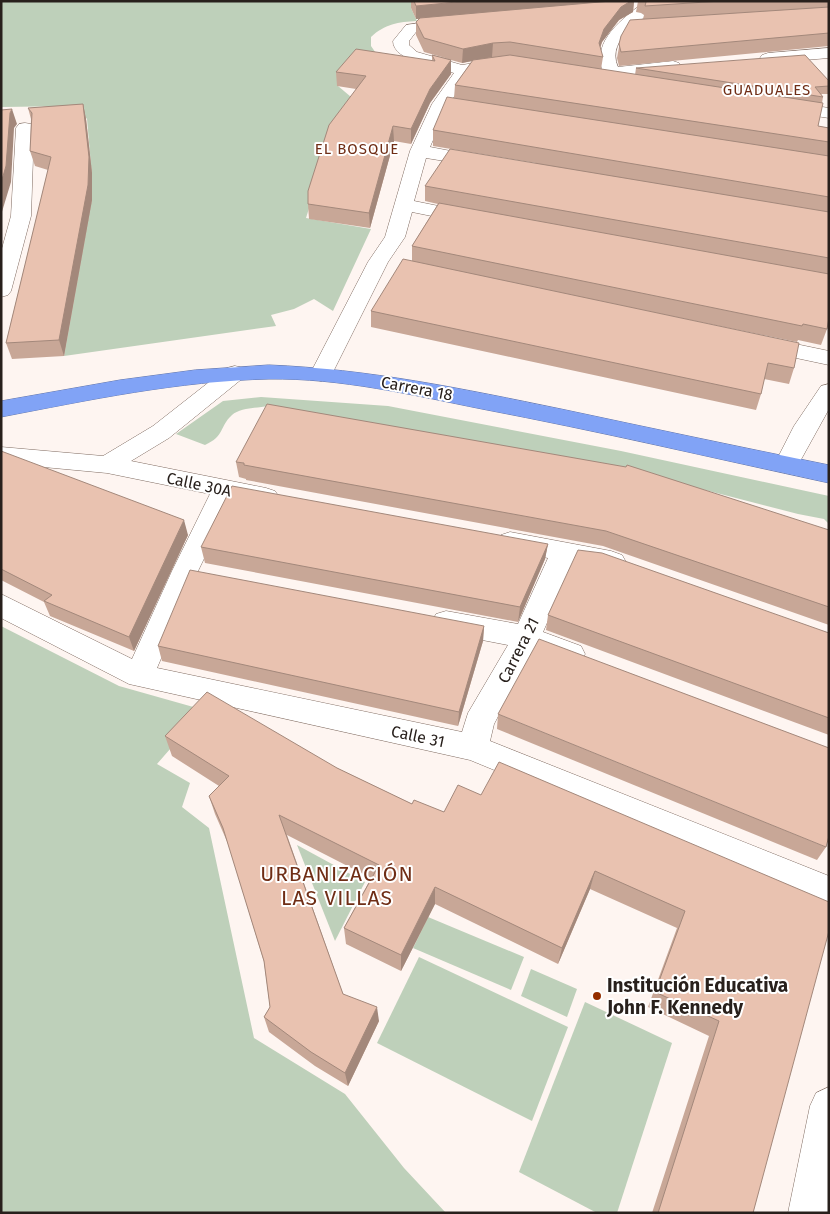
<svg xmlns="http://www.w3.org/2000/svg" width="830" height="1214" font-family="'Fira Sans',sans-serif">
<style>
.green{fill:#bed0ba}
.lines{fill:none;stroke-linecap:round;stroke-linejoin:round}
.street-casing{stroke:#806c62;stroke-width:1}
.highway-casing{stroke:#6275aa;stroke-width:1}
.street{fill:#fff;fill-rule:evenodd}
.highway{fill:#81a3f6;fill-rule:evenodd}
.wall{fill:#c8a797}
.shaded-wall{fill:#a3887b}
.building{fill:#e9c2b0;stroke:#a3887b}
.poi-dot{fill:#942f00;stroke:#fff;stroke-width:2}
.labels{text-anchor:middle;stroke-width:4;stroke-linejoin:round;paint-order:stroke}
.far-neighbourhood-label{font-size:15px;letter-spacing:1px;fill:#6f2d15;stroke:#fff}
.street-label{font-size:16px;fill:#28201c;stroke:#fff}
.near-poi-label{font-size:19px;font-weight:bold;fill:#28201c;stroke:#fff;text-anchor:start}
.near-neighbourhood-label{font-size:21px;letter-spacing:1px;fill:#6f2d15;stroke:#fff}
</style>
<rect width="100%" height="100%" fill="#fef5f1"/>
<g class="green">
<path d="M1,1H421L411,8L417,21C398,22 385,24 371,37V46L380,59L338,86L357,102L328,147L306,218L371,229L333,311L314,299L294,309L271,315L276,326L64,356L92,198V177L87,119L76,106L1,107Z"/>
<path d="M261,397L388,406L621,451L829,496V524L824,519L798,514L616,467L268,406C257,408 240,408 232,415C219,427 225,436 205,445L176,434L223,401Z"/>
<polygon points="1,626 119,686 204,710 157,764 190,783 182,807 209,828 254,1038 345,1094 404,1168 446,1213 1,1213"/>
<polygon points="297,845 365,882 335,941"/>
<polygon points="428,917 524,957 511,990 413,948"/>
<polygon points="419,957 568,1027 532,1121 377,1043"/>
<polygon points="531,969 577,989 567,1017 521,996"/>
<polygon points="585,1002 672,1043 617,1213 597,1213 519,1172"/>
</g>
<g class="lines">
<g class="street-casing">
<g id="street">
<path d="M645,1H661C647,21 605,36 618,67L673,61L679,63L681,66L679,69L673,71L628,75L602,83L596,81L594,78L596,75L603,72C591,40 623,19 645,1Z"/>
<path d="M454,18L459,20L462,23L459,26L416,32L409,41V45L417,52L462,65L504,58L510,60L512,63L510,66L471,73L448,105L430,147L482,157L488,158L491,162L488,166L482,167L426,158L414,201L478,214L481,218L478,222L471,224L412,212L405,237L388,262L332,374L329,379L321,381L313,379L310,374L368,262L385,237L410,151L432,104L454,73C438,68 393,61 393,41L406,25Z"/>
<polygon points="829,48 829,58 768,63 762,61 760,58 762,55 768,53"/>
<polygon points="783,101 829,108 829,118 777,110 775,106 777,102"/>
<polygon points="25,123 31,124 34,128 31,216 11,291 8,295 1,297 1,252 11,216 16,128 19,124"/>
<polygon points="762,337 829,351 829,365 754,349 751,344 754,339"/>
<polygon points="235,366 243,368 246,373 243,378 169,438 131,461 266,488 275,491 279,497 275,503 266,506 233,499 198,571 157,668 462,732 468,713 508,645 446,633 436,630 432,622 436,614 446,611 518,624 548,558 501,549 497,542 501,535 510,532 611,551 622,555 626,562 622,569 613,572 573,563 543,632 581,646 585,654 581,662 571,665 533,651 494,724 490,741 829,876 829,908 470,760 129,684 1,618 1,594 132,659 172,571 210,494 107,473 1,463 1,447 103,456 153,426 227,368"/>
<polygon points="829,384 829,409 798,465 795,471 786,473 777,471 774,465 794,426 821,386"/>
<polygon points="829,1087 828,1213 788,1213 810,1106 816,1093"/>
</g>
</g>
<g class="highway-casing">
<path id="highway" d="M269,365C368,369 464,389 561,409C650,428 740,447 829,465V483C713,458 598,431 482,409C412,395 341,378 269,379C179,381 89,400 1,417V401L120,380L195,370Z"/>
</g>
<use href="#street" class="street"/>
<use href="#highway" class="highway"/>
</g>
<g class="wall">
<polygon points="411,1 634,1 633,12 619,20 602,42 600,48 603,57 601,69 635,75 636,68 829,81 829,94 821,94 823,97 822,103 818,126 829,128 829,318 827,329 821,345 798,340 797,342 598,301 794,368 789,384 764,379 761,394 756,410 371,327 371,311 412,261 412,246 438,204 425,201 425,186 536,163 433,146 433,130 454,98 455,85 472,61 462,63 451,60 451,74 430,103 411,144 394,141 370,228 309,219 308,204 356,89 337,86 336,72 432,61 432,55 449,59 424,52 416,35 416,22 419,19 416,19 411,8"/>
<polygon points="638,1 829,1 829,46 619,66 617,58 621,36 643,19 644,15 641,13 636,12"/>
<polygon points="83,104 86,119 92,173 92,200 64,356 12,359 6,343 48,170 35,166 30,151 31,119 28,108"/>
<polygon points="1,451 188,535 134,651 50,616 44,602 1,580"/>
<polygon points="236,462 829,530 829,625 603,546 246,480 246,479 239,477"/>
<polygon points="548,544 545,559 518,622 205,563 201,547"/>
<polygon points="548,615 829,633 829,735 546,630"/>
<polygon points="484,626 483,641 458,726 162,661 158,646"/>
<polygon points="498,714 826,847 817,860 497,729"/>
<polygon points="165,736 337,768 412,804 444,812 481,795 829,902 753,1213 652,1213 709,1036 648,1007 677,928 590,889 558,964 435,904 401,971 346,944 344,928 371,878 287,835 343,994 379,1021 348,1086 315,1066 269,1032 264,1017 270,1007 264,962 229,846 215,814 209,796 219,786 172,756"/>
</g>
<g class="shaded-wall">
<polygon points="467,1 618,1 416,19 416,6"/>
<polygon points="631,1 634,1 633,12 619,20 602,42 597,57 599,43 604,29 621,7"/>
<polygon points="493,43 492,57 462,63 463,49"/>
<polygon points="451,60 451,74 430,103 411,144 411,129 430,89"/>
<polygon points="83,104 86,119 92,173 92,200 64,356 59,340"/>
<polygon points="12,109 17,124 14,128 11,182 1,215 1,183 10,113"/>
<polygon points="393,126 394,141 370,228 369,213"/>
<polygon points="184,520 188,535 134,651 129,637"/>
<polygon points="548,544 545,559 518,622 520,607"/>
<polygon points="484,626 483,641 458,726 459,712"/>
<polygon points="595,871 590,889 558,964 562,948"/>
<polygon points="435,887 435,904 401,971 401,955"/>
<polygon points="377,1007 379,1021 348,1086 345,1073"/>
</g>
<g class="building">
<polygon points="414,1 467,1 416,6"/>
<polygon points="611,1 631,1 621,7 604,29 599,43 603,57 510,42 493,43 463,49 424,38 416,22 420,18"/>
<polygon points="645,1 721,1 645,6 646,2"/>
<polygon points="829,7 829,33 621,52 619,44 621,36 630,20"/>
<polygon points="356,49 435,61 432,55 451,60 430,89 411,129 393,126 369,213 308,204 308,191 329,125 366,76 336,72"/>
<polygon points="510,55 823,103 818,126 829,128 829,142 455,85 473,60"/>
<polygon points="805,55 829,81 829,86 815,87 823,97 636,68"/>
<polygon points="447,97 829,156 829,197 433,130"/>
<polygon points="83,104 89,157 88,185 59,340 6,343 51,157 30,151 32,113 28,108"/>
<polygon points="12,109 10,113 6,166 1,183 1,110"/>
<polygon points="450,149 829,212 829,258 425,186"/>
<polygon points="439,203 829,274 829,318 827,329 803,324 802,326 412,246"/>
<polygon points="403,259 799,343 794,368 768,363 761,394 371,311"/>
<polygon points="267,404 626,467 627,465 829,530 829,607 606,531 244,465 244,463 236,462"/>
<polygon points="1,451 184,520 129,637 44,601 52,595 1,569"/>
<polygon points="232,486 548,544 520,607 201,547"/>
<polygon points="578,550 602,553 829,633 829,718 548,615"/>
<polygon points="190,570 484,626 459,712 158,646"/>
<polygon points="539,639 829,748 829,836 826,847 498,714"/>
<polygon points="207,692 337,768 412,804 414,800 444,812 458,785 481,795 499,762 829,902 829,931 753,1213 658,1213 719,1021 655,992 685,911 595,871 562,948 435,887 401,955 344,928 379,865 279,815 343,994 377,1007 345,1073 311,1052 264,1017 270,1007 264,961 223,828 209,796 229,776 165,736"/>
</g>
<circle class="poi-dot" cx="597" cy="996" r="5"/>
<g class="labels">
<g class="far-neighbourhood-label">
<text x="767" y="95">GUADUALES</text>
<text x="357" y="154">EL BOSQUE</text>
</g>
<g class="street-label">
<text transform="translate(417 388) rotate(11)" y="6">Carrera 18</text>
<text transform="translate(199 484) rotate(12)" y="6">Calle 30A</text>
<text transform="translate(518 650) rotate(-63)" y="6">Carrera 21</text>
<text transform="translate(418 736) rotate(12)" y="6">Calle 31</text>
</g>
<g class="near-poi-label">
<text x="607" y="992">Institución Educativa<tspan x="607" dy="22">John F. Kennedy</tspan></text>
</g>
<g class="near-neighbourhood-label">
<text x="337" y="881">URBANIZACIÓN<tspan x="337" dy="24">LAS VILLAS</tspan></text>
</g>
</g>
<rect width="830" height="1214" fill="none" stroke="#28201c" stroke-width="5"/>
</svg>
